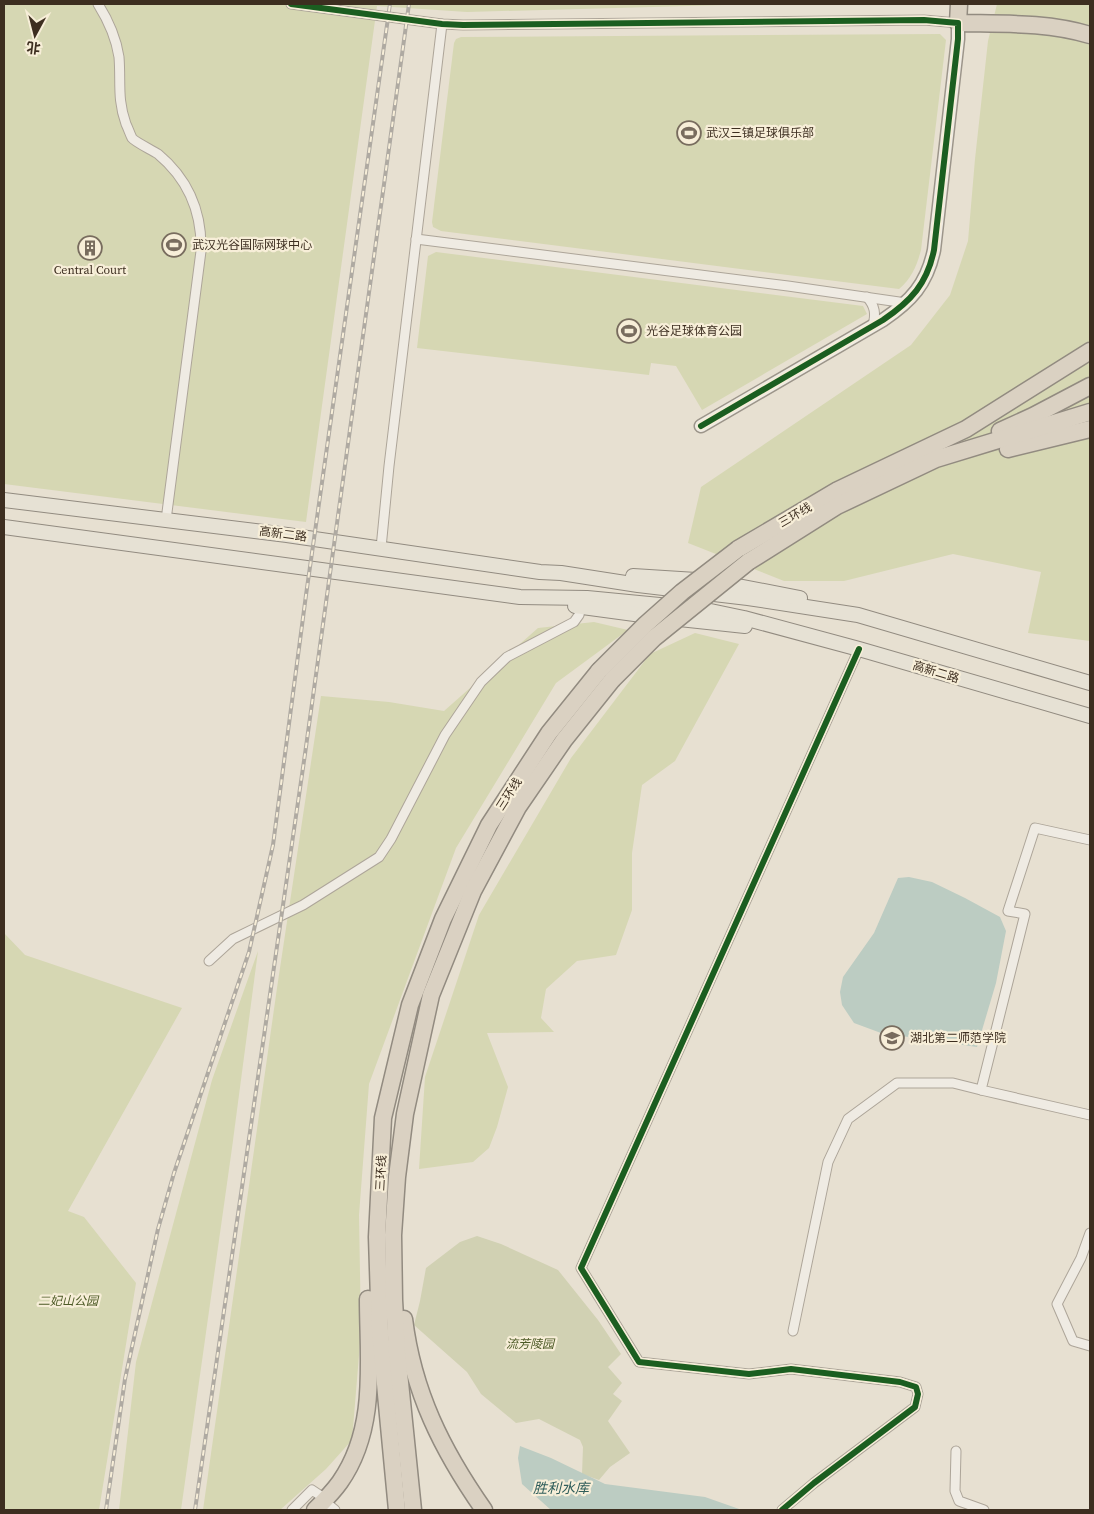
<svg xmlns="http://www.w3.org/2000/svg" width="1094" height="1514" font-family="'Source Serif 4','Noto Sans SC',serif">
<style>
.green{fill:#d6d7b3}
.cemetery{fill:#d1d1b3}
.water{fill:#bcccc2}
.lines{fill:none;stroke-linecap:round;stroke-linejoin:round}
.street-casing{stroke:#ada599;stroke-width:11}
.secondary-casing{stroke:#9c958a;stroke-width:15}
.primary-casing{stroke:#928b80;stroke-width:16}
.highway-casing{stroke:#928b80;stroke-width:19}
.street{stroke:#efebe3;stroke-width:9}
.secondary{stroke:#efebe3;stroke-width:12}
.primary{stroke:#e6e1d4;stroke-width:14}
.highway{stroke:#dad1c2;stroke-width:16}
.rail-casing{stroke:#afaaa2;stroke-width:4}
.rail{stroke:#f7eed8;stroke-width:2;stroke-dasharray:5.5;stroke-linecap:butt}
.highway-bridge-casing{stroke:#928b80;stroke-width:19;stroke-linecap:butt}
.highway-bridge{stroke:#dad1c2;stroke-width:16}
.cycleway-casing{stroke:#f7eed8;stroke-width:9}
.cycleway{stroke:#1b5e20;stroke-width:6}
.labels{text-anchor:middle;stroke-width:4.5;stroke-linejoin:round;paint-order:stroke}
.poi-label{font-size:12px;fill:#3d2e20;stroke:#f7eed8;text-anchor:start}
.street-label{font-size:12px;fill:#3d2e20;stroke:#f7eed8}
.park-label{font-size:12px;font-style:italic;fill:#4d5a26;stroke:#f7eed8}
.water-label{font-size:14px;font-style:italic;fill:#2f5d5a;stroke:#f7eed8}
</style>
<rect width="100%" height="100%" fill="#e7e0d1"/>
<g class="green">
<polygon points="4,4 761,4 467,12 377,6 306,522 4,484"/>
<polygon points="997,4 1090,4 1090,641 1028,633 1041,572 953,554 844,581 784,581 688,543 701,487 911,345 950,295 968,241 975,159 988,41"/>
<path d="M940,34L946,40L921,250C917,265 912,278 899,289L441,231L433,227L432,222L454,43L456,39L461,37Z"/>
<polygon points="436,252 863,306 867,314 702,410 676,366 651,363 649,375 417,348 428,256"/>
<polygon points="594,622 628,630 556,683 456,848 369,1084 359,1215 361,1331 352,1440 326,1469 280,1510 203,1510 277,988 321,696 389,702 444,711 538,628"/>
<polygon points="695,633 739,644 675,761 642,785 632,853 632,910 616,955 577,961 546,989 541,1018 554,1032 487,1033 508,1087 497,1127 489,1148 473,1162 419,1169 425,1077 479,915 571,758 650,654"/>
<polygon points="4,933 25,955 182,1008 68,1211 84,1217 136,1283 99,1510 4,1510"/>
<polygon points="258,951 232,1148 181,1510 119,1510 136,1362 212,1080"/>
</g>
<polygon class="cemetery" points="477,1236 501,1244 558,1270 598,1320 621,1354 608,1367 622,1383 613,1394 622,1401 608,1421 630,1453 610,1467 599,1480 582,1474 583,1447 580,1440 539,1419 516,1423 481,1394 467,1372 414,1325 420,1301 426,1268 460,1242"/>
<g class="water">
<polygon points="909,877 932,882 965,898 1000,917 1006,931 996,983 977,1047 881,1033 854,1023 842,1005 840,992 843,977 874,933 898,878"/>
<polygon points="520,1446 551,1458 605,1484 705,1497 742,1510 551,1510 522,1484 518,1458"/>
</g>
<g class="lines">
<g class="street-casing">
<g id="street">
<path d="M98,4C108,20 116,37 119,57C121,82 117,99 126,124C128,128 130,134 132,138C135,142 152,150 158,154C188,179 202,212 201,251L166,520"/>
<polyline points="291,4 442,24 463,25 924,20 958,23"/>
<polyline points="416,239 788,286 906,303"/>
<path d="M867,297C875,306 876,314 873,325"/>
<polyline points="381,548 389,466 442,24"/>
<polyline points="1090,840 1035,828 1008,911 1025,914 981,1090 1090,1115"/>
<polyline points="209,961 233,939 303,905 379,857 391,839 445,735 481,682 507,657 574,622 579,615 581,606"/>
<polyline points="1090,1233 1081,1258 1057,1304 1073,1341 1090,1346"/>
<polyline points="793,1331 828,1162 848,1119 897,1083 953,1083 981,1090"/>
<polyline points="956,1451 955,1491 959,1501 984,1510"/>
<polyline points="329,1505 335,1510"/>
<polyline points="292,1510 312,1490 321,1496"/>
<polyline points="782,1510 814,1483 915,1407 918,1394 916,1387 900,1382 791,1369 749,1374 639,1362 581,1268 859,649"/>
</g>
</g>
<g class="secondary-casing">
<path id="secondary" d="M701,426L883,320C911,301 927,284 934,250L958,39V23"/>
</g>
<g class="primary-casing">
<g id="primary">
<polyline points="4,500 287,535 540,572 561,573 638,585 748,598 858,615 1090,683"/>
<polyline points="4,527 520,597 587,598 701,609 744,618 859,649 1090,716"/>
<polyline points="633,576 712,581 800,598"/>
<polyline points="575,606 642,615 745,626"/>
</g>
</g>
<g class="highway-casing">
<g id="highway">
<path d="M959,4L958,23C1003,24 1047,22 1090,35"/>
<polyline points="1000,431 1033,416 1090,386"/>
<polyline points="1008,449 1090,429"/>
<polyline points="738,549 838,490 966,429 1090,351"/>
<polyline points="748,562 837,506 936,459 1090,412"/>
<path d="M404,1319C413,1392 442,1450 484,1510"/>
<path d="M315,1510C324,1501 333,1492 340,1482C378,1428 368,1360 368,1299"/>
<polyline points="397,1510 380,1331 377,1237 383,1118 410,1005 443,919 489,825 549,733 599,671"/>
<polyline points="413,1510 397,1353 394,1300 393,1235 397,1177 405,1114 431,995 473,891 518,807 564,740 612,680"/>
</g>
</g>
<use href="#street" class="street"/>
<use href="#secondary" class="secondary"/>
<use href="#primary" class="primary"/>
<use href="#highway" class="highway"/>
<g class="rail-casing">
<g id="rail">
<polyline points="106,1510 125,1379 158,1229 174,1173 249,952 273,845 306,595 390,4"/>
<polyline points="195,1510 305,754 409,4"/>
</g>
</g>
<use href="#rail" class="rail"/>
<g class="highway-bridge-casing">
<g id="highway-bridge">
<polyline points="599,671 646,624 682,592 738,549"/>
<polyline points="612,680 654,638 748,562"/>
</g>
</g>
<use href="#highway-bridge" class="highway-bridge"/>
<g class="cycleway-casing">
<g id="cycleway">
<path d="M291,4L442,24L463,25L924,20L958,23V39L934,250C927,284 911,301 883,320L701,426"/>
<polyline points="782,1510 814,1483 915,1407 918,1394 916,1387 900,1382 791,1369 749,1374 639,1362 581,1268 859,649"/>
</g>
</g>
<use href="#cycleway" class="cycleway"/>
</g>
<defs>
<g id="stadium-ring" transform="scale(1.25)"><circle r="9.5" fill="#f7eed8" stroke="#786c5e" stroke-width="1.5"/><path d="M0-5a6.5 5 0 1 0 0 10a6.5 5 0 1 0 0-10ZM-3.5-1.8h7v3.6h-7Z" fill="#786c5e"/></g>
<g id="building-ring" transform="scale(1.25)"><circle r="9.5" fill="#f7eed8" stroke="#786c5e" stroke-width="1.5"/><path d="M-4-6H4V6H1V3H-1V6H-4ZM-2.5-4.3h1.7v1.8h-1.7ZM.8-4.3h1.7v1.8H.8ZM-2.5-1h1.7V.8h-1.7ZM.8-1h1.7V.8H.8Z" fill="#786c5e"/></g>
<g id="university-ring" transform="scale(1.25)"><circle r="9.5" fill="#f7eed8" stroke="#786c5e" stroke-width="1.5"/><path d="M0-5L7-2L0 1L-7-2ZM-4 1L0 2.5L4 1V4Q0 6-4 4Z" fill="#786c5e"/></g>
</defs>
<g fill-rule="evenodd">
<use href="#stadium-ring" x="689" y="133"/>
<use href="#stadium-ring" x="174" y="245"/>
<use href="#building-ring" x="90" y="248"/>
<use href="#stadium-ring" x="629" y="331"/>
<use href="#university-ring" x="892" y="1038"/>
</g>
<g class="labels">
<g class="poi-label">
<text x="706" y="137">武汉三镇足球俱乐部</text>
<text x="192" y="249">武汉光谷国际网球中心</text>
<text x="90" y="274" text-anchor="middle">Central Court</text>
<text x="646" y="335">光谷足球体育公园</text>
<text x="910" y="1042">湖北第二师范学院</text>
</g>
<g class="street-label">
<text transform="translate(795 515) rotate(-30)" y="4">三环线</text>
<text transform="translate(283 534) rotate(7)" y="4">高新二路</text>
<text transform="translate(936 672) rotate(17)" y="4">高新二路</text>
<text transform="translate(509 794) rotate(-57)" y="4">三环线</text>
<text transform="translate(381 1173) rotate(-87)" y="4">三环线</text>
</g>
<g class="park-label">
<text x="68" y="1305">二妃山公园</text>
<text x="530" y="1348">流芳陵园</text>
</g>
<g class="water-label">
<text x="561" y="1493">胜利水库</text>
</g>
</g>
<rect width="1094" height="1514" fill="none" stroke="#3d2e20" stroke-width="10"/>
<g transform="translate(35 35) rotate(187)" stroke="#f7eed8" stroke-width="4" paint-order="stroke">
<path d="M0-4L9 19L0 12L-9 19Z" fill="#3d2e20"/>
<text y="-8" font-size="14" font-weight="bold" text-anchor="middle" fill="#3d2e20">北</text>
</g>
</svg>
